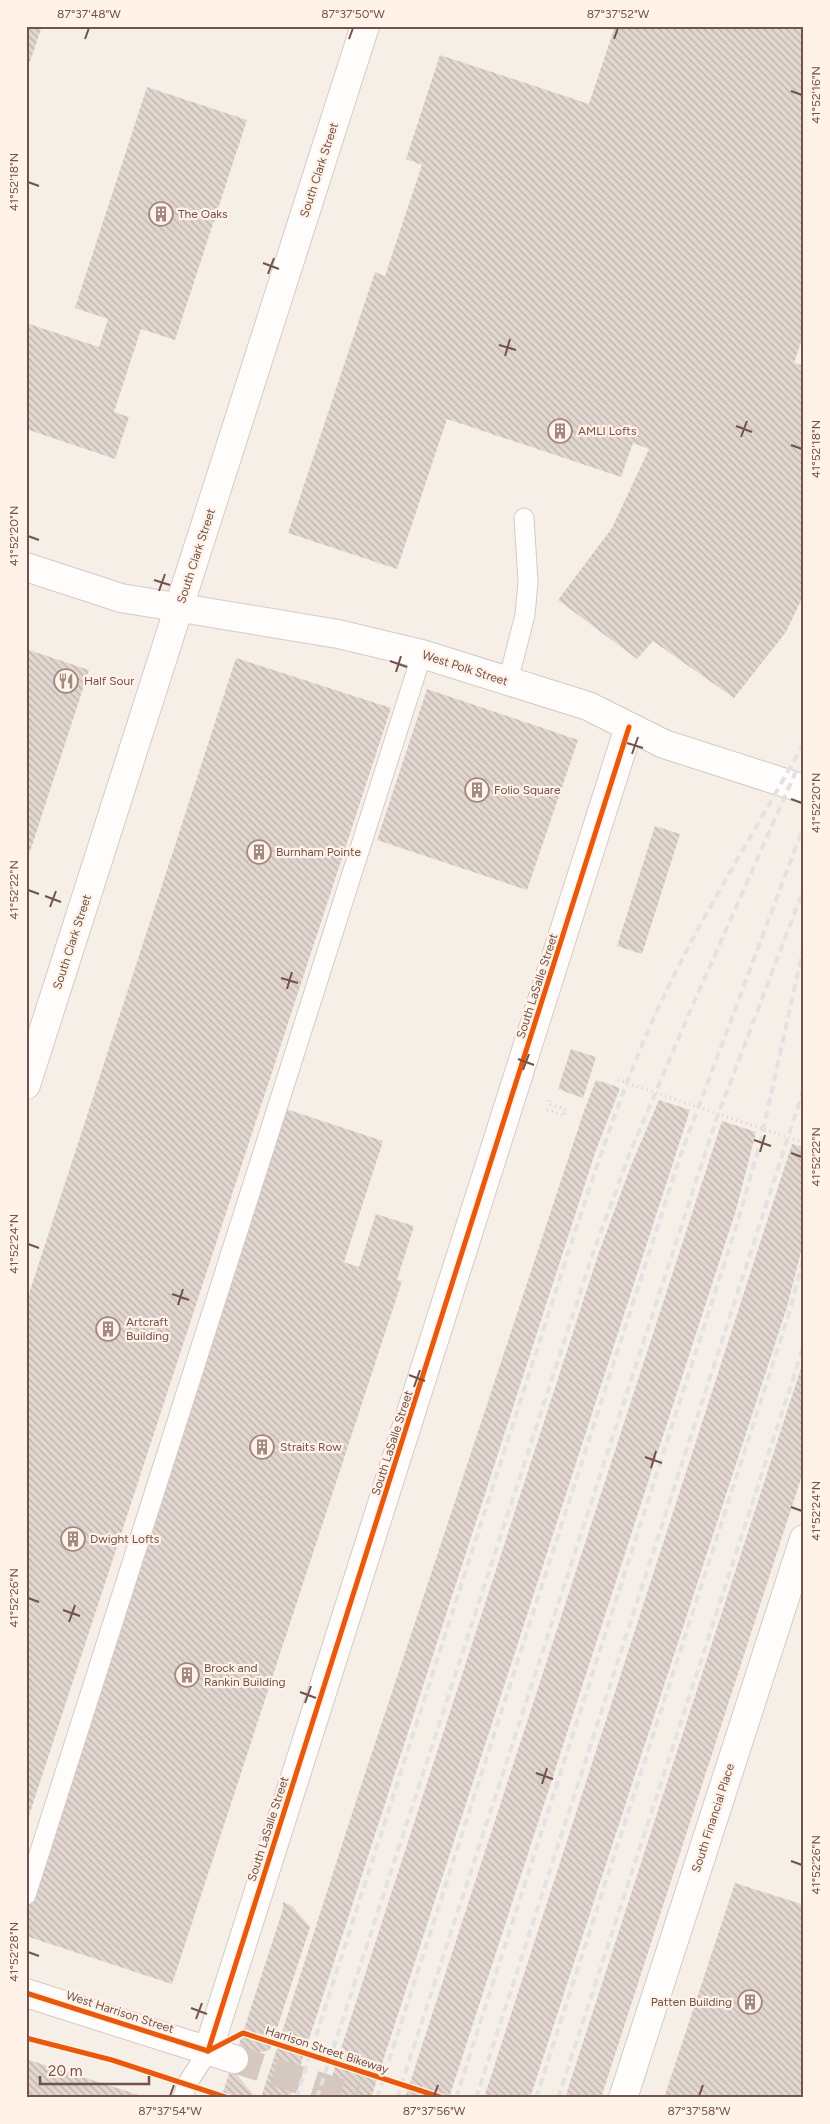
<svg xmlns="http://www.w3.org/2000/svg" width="830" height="2124" font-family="Figtree,sans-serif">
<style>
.building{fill:url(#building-back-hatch)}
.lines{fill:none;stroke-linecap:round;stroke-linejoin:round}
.secondary-tunnel{stroke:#d5c8c0;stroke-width:28;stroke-dasharray:28 14;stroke-linecap:butt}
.service-casing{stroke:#d4cac5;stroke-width:21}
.minor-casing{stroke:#d4cac5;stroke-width:30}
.secondary-casing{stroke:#d5cac4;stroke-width:30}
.path{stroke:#d9cfcc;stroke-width:3;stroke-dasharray:1 4;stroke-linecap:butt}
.service{stroke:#fefdfc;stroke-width:19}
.minor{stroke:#fefdfc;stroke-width:28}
.secondary{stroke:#fefdfc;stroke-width:28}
.rail{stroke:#e3e1e3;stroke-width:4;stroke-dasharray:8 5;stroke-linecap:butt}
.cycleway-casing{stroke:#fff2e8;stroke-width:8}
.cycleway{stroke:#e8590c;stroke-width:5}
.ticks{fill:none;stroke:#735249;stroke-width:2}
.labels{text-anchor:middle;stroke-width:4.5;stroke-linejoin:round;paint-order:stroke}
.street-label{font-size:12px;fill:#735249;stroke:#fff2e8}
.poi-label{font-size:12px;fill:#735249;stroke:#fff2e8;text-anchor:start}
.neatline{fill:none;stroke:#735249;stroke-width:2}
.ticks-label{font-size:12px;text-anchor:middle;fill:#735249}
</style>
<defs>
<pattern id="building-back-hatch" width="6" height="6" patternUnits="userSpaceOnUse" patternTransform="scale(1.25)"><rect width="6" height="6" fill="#e2d6d0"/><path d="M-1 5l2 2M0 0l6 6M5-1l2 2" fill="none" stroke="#bcb0ab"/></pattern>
</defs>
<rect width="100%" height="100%" fill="#f6efe8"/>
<g class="building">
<polygon points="26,26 42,26 30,62 26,61"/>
<polygon points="615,26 804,26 804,333 794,363 804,366 804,594 786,632 734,698 653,641 637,659 558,600 612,528 649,449 633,443 621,477 447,419 397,569 288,533 375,272 385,276 422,165 406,159 440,55 589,104"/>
<polygon points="147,87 247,120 175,340 141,329 114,412 129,417 115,459 26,429 26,323 99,347 108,319 75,308"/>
<polygon points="26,649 89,670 27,861 26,861"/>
<polygon points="236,658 391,708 26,1825 26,1303"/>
<polygon points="427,689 578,740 527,890 377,840"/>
<polygon points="655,826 680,834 642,954 617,946"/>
<polygon points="571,1049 596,1057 583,1098 558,1089"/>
<polygon points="596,1080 620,1088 596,1150 290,2098 261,2098 358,1795 584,1111"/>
<polygon points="659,1100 690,1110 371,2098 325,2098 598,1255 632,1163"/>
<polygon points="286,1109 383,1141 344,1262 359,1267 376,1214 414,1226 397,1280 402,1281 172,1984 26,1936 26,1902"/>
<polygon points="722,1121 756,1132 736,1210 449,2098 405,2098"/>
<polygon points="792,1144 804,1147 804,1240 787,1307 530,2098 484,2098"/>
<polygon points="803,1362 804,1469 601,2098 565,2098"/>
<polygon points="735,1883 804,1905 804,2098 664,2098"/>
<polygon points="283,1902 292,1906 310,1927 270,2050 242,2056 236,2054 283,1909"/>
<polygon points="26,2059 145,2097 145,2098 26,2098"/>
<polygon points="230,2071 236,2074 256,2098 221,2098"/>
</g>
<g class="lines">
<polyline class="secondary-tunnel" points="234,2059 356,2098"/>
<g class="service-casing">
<g id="service">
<polyline points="508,681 525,615 528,582 524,518"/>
<polyline points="26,1895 422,654"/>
<polyline points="183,2098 187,2084 208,2051"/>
</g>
</g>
<g class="minor-casing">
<g id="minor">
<polyline points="208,2051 629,727"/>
<polyline points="623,2098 804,1539"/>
</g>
</g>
<g class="secondary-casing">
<g id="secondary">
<polyline points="26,567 121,598 338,634 422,654 588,706 664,744 804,789"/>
<polyline points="26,1085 365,26"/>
<polyline points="26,1993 234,2059"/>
</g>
</g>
<g class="path">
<polyline points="618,1080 804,1143"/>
<polyline points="547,1110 564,1116 566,1110 549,1104 550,1100"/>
</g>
<use href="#service" class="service"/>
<use href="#minor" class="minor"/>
<use href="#secondary" class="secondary"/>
<g class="rail">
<path d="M296,2098L570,1247C598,1163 625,1078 663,998C704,911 757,828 804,743"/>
<polyline points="317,2098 593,1253 629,1155 691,1009 797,769"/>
<polyline points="377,2098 681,1154 804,825"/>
<polyline points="397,2098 715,1123 804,888"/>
<polyline points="456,2098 737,1224 760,1144 804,945"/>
<polyline points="476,2098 804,1088"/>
<polyline points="536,2098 788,1317 804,1256"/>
<polyline points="558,2098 804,1345"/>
</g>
<g class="cycleway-casing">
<g id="cycleway">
<polyline points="26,1993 208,2051"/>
<polyline points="26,2038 112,2060 228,2098"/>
<polyline points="208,2051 629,727"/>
<polyline points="208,2051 243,2033 443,2098"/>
</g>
</g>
<use href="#cycleway" class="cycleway"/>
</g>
<path class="ticks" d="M85,39L89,28M349,39L353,28M614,39L618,28M791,91L802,95M28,182L39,186M263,263L279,269M268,274L274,258M499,345L516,350M505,356L510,339M736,426L752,432M741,437L747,421M791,445L802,449M28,536L39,540M154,580L170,585M159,591L165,574M390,661L407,667M396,672L401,656M627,743L643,748M632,754L638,737M791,799L802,803M28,890L39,894M45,896L61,902M50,907L56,891M281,978L298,983M287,989L292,972M518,1059L534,1065M523,1070L529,1054M754,1140L771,1146M760,1152L765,1135M791,1153L802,1157M28,1244L39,1248M172,1294L189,1300M178,1305L183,1289M409,1375L425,1381M414,1387L420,1370M645,1457L662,1463M651,1468L656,1451M791,1507L802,1511M28,1598L39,1602M63,1610L80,1616M69,1622L75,1605M300,1692L316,1698M305,1703L311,1686M536,1773L553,1779M542,1784L547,1768M791,1861L802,1865M28,1952L39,1956M191,2008L207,2014M196,2019L202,2003M170,2096L174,2085M434,2096L438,2085M699,2096L703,2085"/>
<defs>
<g id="building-ring" transform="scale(1.25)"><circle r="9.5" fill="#fff2e8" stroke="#a18981" stroke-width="1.5"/><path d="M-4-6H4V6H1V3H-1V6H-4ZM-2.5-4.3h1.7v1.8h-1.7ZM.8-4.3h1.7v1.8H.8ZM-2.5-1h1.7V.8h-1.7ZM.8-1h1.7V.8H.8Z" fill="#a18981"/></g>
<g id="restaurant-ring" transform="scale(1.25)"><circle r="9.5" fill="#fff2e8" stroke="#a18981" stroke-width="1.5"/><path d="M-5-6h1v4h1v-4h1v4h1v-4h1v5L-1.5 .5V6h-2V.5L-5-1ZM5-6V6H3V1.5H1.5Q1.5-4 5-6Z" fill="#a18981"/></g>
</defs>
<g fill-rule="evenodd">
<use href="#building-ring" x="161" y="214"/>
<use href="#building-ring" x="560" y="431"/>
<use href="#restaurant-ring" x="66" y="681"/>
<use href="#building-ring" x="477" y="790"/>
<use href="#building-ring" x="259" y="852"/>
<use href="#building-ring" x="108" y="1329"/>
<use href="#building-ring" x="262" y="1447"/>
<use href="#building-ring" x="73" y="1539"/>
<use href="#building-ring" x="187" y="1675"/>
<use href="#building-ring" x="750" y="2002"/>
</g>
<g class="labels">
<g class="street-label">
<text transform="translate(319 170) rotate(-72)" y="4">South Clark Street</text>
<text transform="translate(196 556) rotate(-72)" y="4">South Clark Street</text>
<text transform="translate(465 668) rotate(18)" y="4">West Polk Street</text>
<text transform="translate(72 942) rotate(-72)" y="4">South Clark Street</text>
<text transform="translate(537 986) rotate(-72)" y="4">South LaSalle Street</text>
<text transform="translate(392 1443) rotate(-72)" y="4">South LaSalle Street</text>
<text transform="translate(713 1818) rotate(-72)" y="4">South Financial Place</text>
<text transform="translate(268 1829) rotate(-72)" y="4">South LaSalle Street</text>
<text transform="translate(120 2012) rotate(18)" y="4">West Harrison Street</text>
<text transform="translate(327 2050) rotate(18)" y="4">Harrison Street Bikeway</text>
</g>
<g class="poi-label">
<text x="178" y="218">The Oaks</text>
<text x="578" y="435">AMLI Lofts</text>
<text x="84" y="685">Half Sour</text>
<text x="494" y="794">Folio Square</text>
<text x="276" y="856">Burnham Pointe</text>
<text x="126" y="1326">Artcraft<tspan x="126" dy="14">Building</tspan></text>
<text x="280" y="1451">Straits Row</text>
<text x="90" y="1543">Dwight Lofts</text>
<text x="204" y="1672">Brock and<tspan x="204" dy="14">Rankin Building</tspan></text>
<text x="732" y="2006" text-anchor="end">Patten Building</text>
</g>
</g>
<rect width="830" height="2124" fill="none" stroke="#fff2e8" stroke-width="55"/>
<path d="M40 2076v8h109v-8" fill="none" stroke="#735249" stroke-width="2.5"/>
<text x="48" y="2076" font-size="15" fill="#735249" stroke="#fff2e8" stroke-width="4" paint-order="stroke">20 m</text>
<rect x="28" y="28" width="774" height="2068" class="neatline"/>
<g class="ticks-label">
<text x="89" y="18">87°37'48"W</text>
<text x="353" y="18">87°37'50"W</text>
<text x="618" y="18">87°37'52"W</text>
<text transform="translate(816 95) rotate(-90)" y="4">41°52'16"N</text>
<text transform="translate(14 182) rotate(-90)" y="4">41°52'18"N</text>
<text transform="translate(816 449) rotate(-90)" y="4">41°52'18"N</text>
<text transform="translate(14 536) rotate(-90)" y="4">41°52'20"N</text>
<text transform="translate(816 803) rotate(-90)" y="4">41°52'20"N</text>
<text transform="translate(14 890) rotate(-90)" y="4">41°52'22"N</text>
<text transform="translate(816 1157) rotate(-90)" y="4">41°52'22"N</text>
<text transform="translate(14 1244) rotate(-90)" y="4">41°52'24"N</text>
<text transform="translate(816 1511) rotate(-90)" y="4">41°52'24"N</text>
<text transform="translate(14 1598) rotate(-90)" y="4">41°52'26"N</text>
<text transform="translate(816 1865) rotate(-90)" y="4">41°52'26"N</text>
<text transform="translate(14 1952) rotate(-90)" y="4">41°52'28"N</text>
<text x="170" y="2115">87°37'54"W</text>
<text x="434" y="2115">87°37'56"W</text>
<text x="699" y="2115">87°37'58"W</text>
</g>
</svg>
